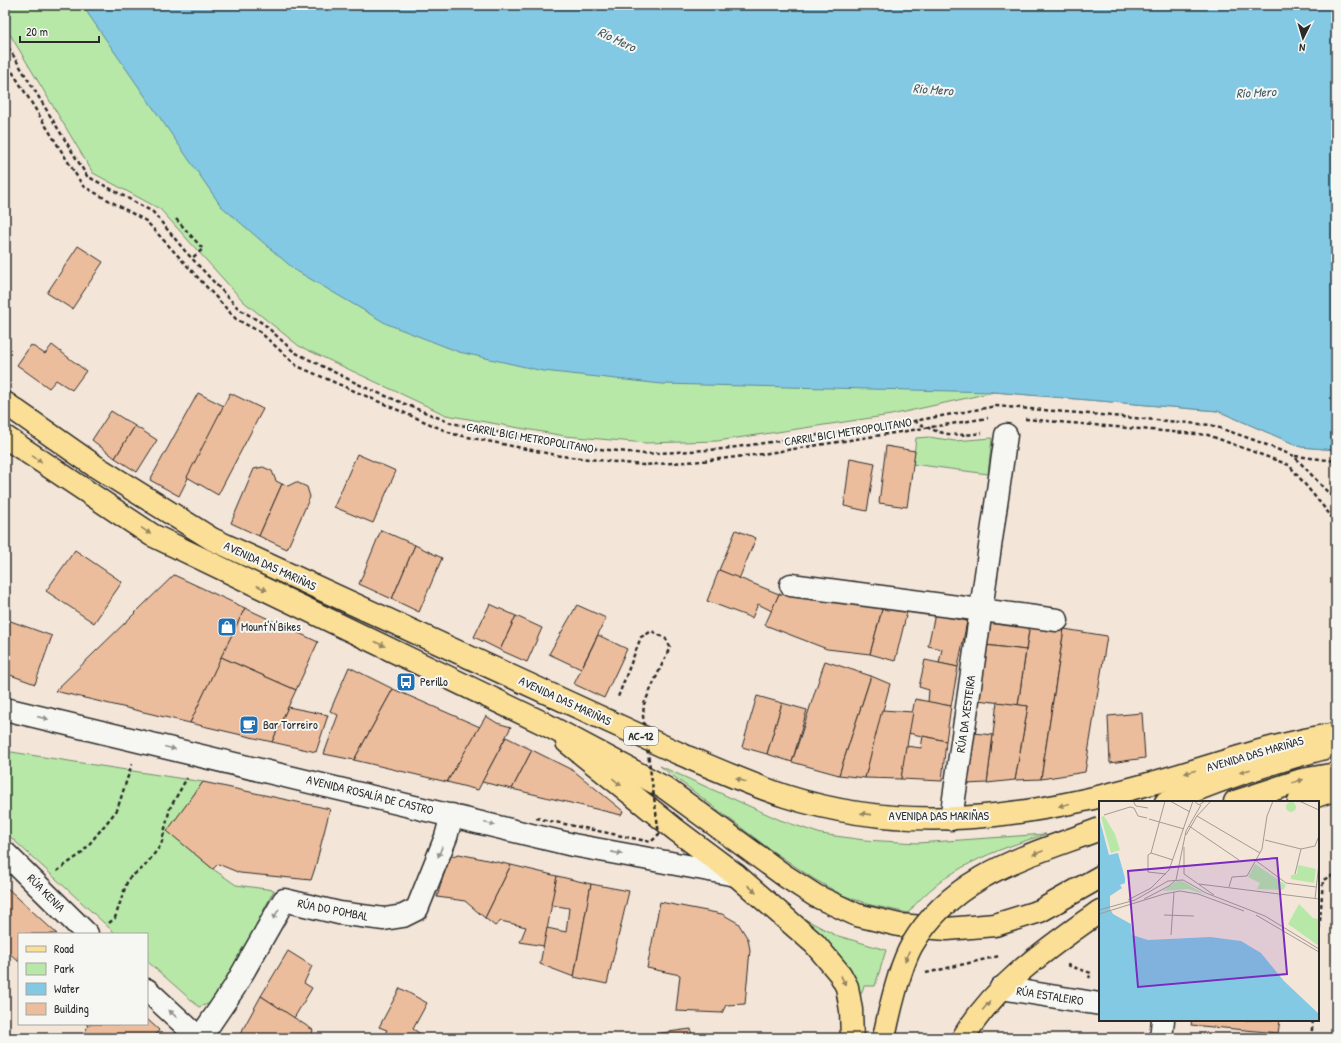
<svg xmlns="http://www.w3.org/2000/svg" width="1341" height="1043" font-family="'Patrick Hand',sans-serif">
<style>
.green{fill:#b7e8a8;stroke:#718a6a}
.water{fill:#83c9e4;stroke:#608a9a}
.building{fill:#ecbd9c;stroke:#2b2b2b}
.lines{fill:none;stroke-linecap:round;stroke-linejoin:round}
.minor-casing{stroke:#2b2b2b;stroke-width:25}
.major-casing{stroke:#2b2b2b;stroke-width:25}
.highway-casing{stroke:#2b2b2b;stroke-width:25}
.path{stroke:#2b2b2b;stroke-width:2.5;stroke-dasharray:4 3;stroke-linecap:butt}
.minor{stroke:#f6f6f2;stroke-width:22}
.major{stroke:#fbdf96;stroke-width:22}
.highway{stroke:#fbdf96;stroke-width:22}
.major-bridge-casing{stroke:#2b2b2b;stroke-width:25;stroke-linecap:butt}
.path-bridge{stroke:#2b2b2b;stroke-width:2.5;stroke-dasharray:4 3;stroke-linecap:butt}
.major-bridge{stroke:#fbdf96;stroke-width:22}
.oneway{fill:#938560}
.oneway2{fill:#90908e}
.labels{text-anchor:middle;stroke-width:4;stroke-linejoin:round;paint-order:stroke}
.shield{fill:#f6f6f2;stroke:#686867;stroke-width:1}
.shield-label{font-size:11px;font-weight:bold;fill:#2b2b2b}
.street-label{font-size:12px;fill:#2b2b2b;stroke:#f6f6f2}
.poi-label{font-size:12px;fill:#2b2b2b;stroke:#f6f6f2;text-anchor:start}
.water-label{font-size:13px;font-style:italic;fill:#455a62;stroke:#f6f6f2}
.inset-road{fill:none;stroke:#a39b93;stroke-width:1}
.view{fill:#7b2cbf;fill-opacity:0.15;stroke:#7b2cbf;stroke-width:2}
.inset-edge{fill:none;stroke:#2b2b2b;stroke-width:2}
</style>
<rect width="100%" height="100%" fill="#f3e5d8"/>
<filter id="ink" filterUnits="userSpaceOnUse"><feTurbulence type="fractalNoise" baseFrequency=".025" numOctaves="2"/><feDisplacementMap in="SourceGraphic" scale="8" xChannelSelector="R" yChannelSelector="G"/><feConvolveMatrix kernelMatrix="1 2 1 2 8 2 1 2 1" color-interpolation-filters="sRGB"/></filter>
<g filter="url(#ink)">
<g class="green">
<polygon points="5,5 361,5 1018,276 1336,450 1301,447 1218,411 994,392 891,415 717,441 646,443 565,436 446,415 299,346 244,302 160,209 93,173 5,26"/>
<polygon points="929,437 955,441 992,438 988,474 913,464 916,438"/>
<polygon points="5,751 203,782 168,831 213,869 236,885 274,890 217,1001 199,1007 147,961 147,934 116,934 5,832"/>
<path d="M660,766L780,820L821,834L864,840L918,843L1046,834C993,851 944,868 908,913L871,905L842,895L814,879L768,848Z"/>
<path d="M803,918L835,935L886,950L875,986H864L859,999C847,960 833,945 803,918Z"/>
</g>
<polygon class="water" points="82,5 1336,5 1336,450 1301,447 1218,411 994,392 662,384 543,371 459,352 387,324 295,270 221,206"/>
<g class="building">
<polygon points="78,246 103,262 72,309 47,293"/>
<polygon points="31,345 45,354 52,345 86,371 72,390 56,380 49,388 17,365"/>
<polygon points="198,393 224,406 179,496 150,480"/>
<polygon points="230,393 263,409 218,495 187,477"/>
<polygon points="111,411 135,426 115,458 92,440"/>
<polygon points="135,426 157,440 137,472 115,458"/>
<polygon points="886,446 915,451 907,507 879,503"/>
<polygon points="357,454 396,471 373,523 334,507"/>
<polygon points="850,458 875,463 867,511 844,506"/>
<polygon points="263,467 272,471 276,481 282,484 259,536 231,523 254,469"/>
<polygon points="296,482 307,487 310,497 287,549 259,536 282,484 288,486"/>
<polygon points="381,530 415,545 392,599 359,584"/>
<polygon points="736,530 756,538 739,579 719,570"/>
<polygon points="415,545 442,558 419,612 392,599"/>
<polygon points="75,550 122,582 94,623 46,591"/>
<polygon points="719,570 779,594 772,611 758,604 752,618 707,601"/>
<polygon points="174,575 245,608 190,723 55,691"/>
<polygon points="779,594 883,606 870,654 827,649 765,625"/>
<polygon points="490,604 516,616 500,650 474,637"/>
<polygon points="577,605 606,618 581,669 549,654"/>
<polygon points="883,606 907,612 895,661 870,654"/>
<polygon points="245,608 318,642 296,690 221,657"/>
<polygon points="935,614 967,621 958,667 939,663 942,649 928,646"/>
<polygon points="516,616 542,628 527,662 500,650"/>
<polygon points="5,619 52,636 35,684 5,673"/>
<polygon points="989,619 1030,624 1026,650 985,645"/>
<polygon points="1030,624 1064,629 1041,779 1015,780 1028,706 1018,705"/>
<polygon points="1064,629 1107,636 1085,772 1041,779"/>
<polygon points="598,635 627,649 604,698 574,684"/>
<polygon points="985,645 1026,650 1018,705 977,700"/>
<polygon points="221,657 296,690 272,742 190,723"/>
<polygon points="925,660 958,667 951,706 928,702 929,690 919,687"/>
<polygon points="825,661 871,676 839,775 792,762"/>
<polygon points="349,667 393,689 354,760 324,754 338,715 330,711"/>
<polygon points="871,676 890,684 865,778 839,775"/>
<polygon points="393,689 480,727 447,782 354,760"/>
<polygon points="757,696 782,703 767,754 742,747"/>
<polygon points="915,699 951,706 946,741 908,733"/>
<polygon points="997,702 1028,706 1015,780 987,783"/>
<polygon points="782,703 807,710 792,762 767,754"/>
<polygon points="288,707 328,715 316,752 272,742"/>
<polygon points="882,710 913,712 901,779 865,778"/>
<polygon points="1142,713 1145,758 1110,763 1108,716"/>
<polygon points="486,716 497,723 511,727 478,790 447,782"/>
<polygon points="973,733 993,735 987,783 965,784"/>
<polygon points="923,736 946,741 942,781 901,779 906,746 921,748"/>
<polygon points="506,737 532,750 512,789 482,782"/>
<polygon points="532,750 574,771 623,811 621,815 512,789"/>
<polygon points="203,782 330,809 315,868 311,880 240,873 218,864 213,869 167,831"/>
<polygon points="459,854 511,865 485,918 465,901 437,897 449,857"/>
<polygon points="511,865 557,876 544,946 520,942 526,927 501,921 495,926 485,918"/>
<polygon points="557,876 591,884 574,977 540,964 547,928 566,932 569,908 551,905"/>
<polygon points="591,884 629,891 607,984 574,977"/>
<polygon points="5,886 57,934 19,934 19,962 5,949"/>
<polygon points="660,902 722,914 738,923 748,939 750,950 745,1004 726,1005 722,1013 676,1011 680,975 647,968"/>
<polygon points="288,951 312,966 304,983 312,988 294,1018 261,996"/>
<polygon points="400,988 427,1003 413,1029 427,1038 383,1038 387,1030 379,1027"/>
<polygon points="261,996 313,1030 311,1038 238,1038"/>
<polygon points="147,1019 159,1030 154,1038 82,1038 88,1026 86,1024 147,1024"/>
<polygon points="1192,1020 1280,1020 1278,1033 1191,1025"/>
<polygon points="691,1029 692,1038 654,1038 653,1034"/>
<polygon points="1022,1034 1049,1038 1021,1038"/>
</g>
<g class="lines">
<g class="minor-casing">
<g id="minor">
<polyline points="791,585 1057,620"/>
<polyline points="5,709 573,845 736,875"/>
<polyline points="951,819 1006,435"/>
<polyline points="5,853 87,934"/>
<polyline points="1001,988 1100,1004"/>
<polyline points="147,990 199,1038"/>
<polyline points="200,1038 234,988 284,900 339,913 384,919 403,916 417,909 446,837 452,815"/>
<polyline points="1161,1038 1163,1020"/>
</g>
</g>
<g class="major-casing">
<g id="major">
<polyline points="567,742 676,830 736,875 815,944 840,974 847,987 851,1010 852,1038"/>
<path d="M1166,802C1222,778 1278,760 1336,745"/>
<polyline points="1299,802 1336,789"/>
<path d="M963,1038C996,983 1049,947 1100,911"/>
</g>
</g>
<g class="highway-casing">
<g id="highway">
<path d="M5,403L95,466L212,539L678,753C713,768 749,784 785,796C906,835 1025,818 1145,785C1208,768 1271,744 1336,734"/>
<polyline points="5,437 152,535 543,723 665,788 785,876 816,896 857,915 899,925 947,929 995,925 1040,911 1100,877"/>
<polyline points="1235,802 1302,780 1336,774"/>
</g>
</g>
<g class="path">
<polyline points="5,42 87,176 153,212 185,251 239,309 264,324 294,352 364,387 451,423 564,445 645,454 723,449 914,421 996,406 1101,415 1211,425 1254,440 1294,456 1336,501"/>
<polyline points="5,60 83,186 146,221 236,319 260,332 297,366 453,434 561,456 643,465 702,461 762,454 988,418"/>
<polyline points="176,219 203,249 192,258"/>
<polyline points="1025,419 1208,435 1289,465 1336,522"/>
<path d="M914,421C941,435 952,437 982,433"/>
<polyline points="1295,456 1336,461"/>
<polyline points="57,871 82,853 117,810 132,764"/>
<polyline points="109,923 115,918 128,879 144,867 161,845 170,808 187,778"/>
<polyline points="1318,949 1323,880 1336,874"/>
<polyline points="1067,965 1091,973 1089,978"/>
<polyline points="926,973 999,956"/>
<polyline points="1311,1038 1313,1020"/>
</g>
<use href="#minor" class="minor"/>
<use href="#major" class="major"/>
<use href="#highway" class="highway"/>
<g class="major-bridge-casing">
<path id="major-bridge" d="M884,1038C889,1013 900,966 912,945C953,874 1029,856 1100,829"/>
</g>
<polyline class="path-bridge" points="536,818 651,842 659,834 643,716 644,704 670,647 666,639 652,631 641,637 618,697"/>
<use href="#major-bridge" class="major-bridge"/>
</g>
<defs><path id="oneway-solid" d="M-6-.8H1V-3.2L6.5 0L1 3.2V.8H-6Z"/></defs>
<g class="oneway">
<use href="#oneway-solid" transform="translate(37 459) rotate(34)"/>
<use href="#oneway-solid" transform="translate(146 531) rotate(34)"/>
<use href="#oneway-solid" transform="translate(262 588) rotate(26)"/>
<use href="#oneway-solid" transform="translate(380 644) rotate(26)"/>
<use href="#oneway-solid" transform="translate(1245 771) rotate(162)"/>
<use href="#oneway-solid" transform="translate(1190 772) rotate(164)"/>
<use href="#oneway-solid" transform="translate(741 780) rotate(-159)"/>
<use href="#oneway-solid" transform="translate(1298 781) rotate(-16)"/>
<use href="#oneway-solid" transform="translate(617 782) rotate(39)"/>
<use href="#oneway-solid" transform="translate(1064 805) rotate(166)"/>
<use href="#oneway-solid" transform="translate(866 814) rotate(-172)"/>
<use href="#oneway-solid" transform="translate(1038 853) rotate(159)"/>
<use href="#oneway-solid" transform="translate(752 889) rotate(41)"/>
<use href="#oneway-solid" transform="translate(907 956) rotate(113)"/>
<use href="#oneway-solid" transform="translate(843 980) rotate(64)"/>
<use href="#oneway-solid" transform="translate(986 1006) rotate(-50)"/>
</g>
<g class="oneway2">
<use href="#oneway-solid" transform="translate(43 718) rotate(13)"/>
<use href="#oneway-solid" transform="translate(170 748) rotate(14)"/>
<use href="#oneway-solid" transform="translate(490 824) rotate(14)"/>
<use href="#oneway-solid" transform="translate(440 852) rotate(111)"/>
<use href="#oneway-solid" transform="translate(617 853) rotate(11)"/>
<use href="#oneway-solid" transform="translate(276 914) rotate(120)"/>
<use href="#oneway-solid" transform="translate(173 1014) rotate(-137)"/>
</g>
</g>
<defs>
<g id="shop-square" transform="scale(1)"><rect x="-9" y="-9" width="18" height="18" rx="4" fill="#1f6fb2" stroke="#f6f6f2"/><path d="M-5-2.5h2.3a2.7 3.5 0 0 1 5.4 0H5L5.5 6h-11ZM-1.5-2.5h3a1.5 2.3 0 0 0-3 0Z" fill="#fff"/></g>
<g id="bus-square" transform="scale(1)"><rect x="-9" y="-9" width="18" height="18" rx="4" fill="#1f6fb2" stroke="#f6f6f2"/><path d="M-5-6H5V4H4V6H2V4H-2V6H-4V4H-5ZM-3.5-4V0h7V-4ZM-3.5 1.2v1.5H-2V1.2ZM2 1.2v1.5H3.5V1.2Z" fill="#fff"/></g>
<g id="cafe-square" transform="scale(1)"><rect x="-9" y="-9" width="18" height="18" rx="4" fill="#1f6fb2" stroke="#f6f6f2"/><path d="M-5.5-4.5H6V0H3Q3 3.5 0 3.5H-2.5Q-5.5 3.5-5.5 0ZM3-3.2v2h1.7v-2ZM-6 4.5H4V6H-6Z" fill="#fff"/></g>
</defs>
<g fill-rule="evenodd">
<use href="#shop-square" x="227" y="627"/>
<use href="#bus-square" x="406" y="682"/>
<use href="#cafe-square" x="249" y="725"/>
</g>
<g class="labels">
<rect class="shield" x="624" y="727" width="34" height="18" rx="3"/>
<g class="shield-label">
<text x="641" y="740">AC-12</text>
</g>
<g class="street-label">
<text transform="translate(848 432) rotate(-9)" y="4">CARRIL BICI METROPOLITANO</text>
<text transform="translate(530 438) rotate(10)" y="4">CARRIL BICI METROPOLITANO</text>
<text transform="translate(270 566) rotate(25)" y="4">AVENIDA DAS MARIÑAS</text>
<text transform="translate(565 701) rotate(25)" y="4">AVENIDA DAS MARIÑAS</text>
<text transform="translate(966 714) rotate(-82)" y="4">RÚA DA XESTEIRA</text>
<text transform="translate(1255 754) rotate(-16)" y="4">AVENIDA DAS MARIÑAS</text>
<text transform="translate(370 795) rotate(14)" y="4">AVENIDA ROSALÍA DE CASTRO</text>
<text x="939" y="820">AVENIDA DAS MARIÑAS</text>
<text transform="translate(46 893) rotate(45)" y="4">RÚA KENIA</text>
<text transform="translate(333 910) rotate(11)" y="4">RÚA DO POMBAL</text>
<text transform="translate(1050 996) rotate(9)" y="4">RÚA ESTALEIRO</text>
</g>
<g class="poi-label">
<text x="241" y="631">Mount'N'Bikes</text>
<text x="420" y="686">Perillo</text>
<text x="263" y="729">Bar Torreiro</text>
</g>
<g class="water-label">
<text transform="translate(617 39) rotate(25)" y="5">Río Mero</text>
<text transform="translate(933 89) rotate(4)" y="5">Río Mero</text>
<text transform="translate(1256 92) rotate(-3)" y="5">Río Mero</text>
</g>
</g>
<g transform="translate(1099 801)">
<rect width="220" height="220" fill="#f3e5d8"/>
<path d="M187 6a5 5 0 1 1 10 0a5 5 0 1 1-10 0ZM5,15L16,33L21,49L12,52L2,16ZM156,63L187,84L184,89L158,88L161,82L149,76ZM199,64L217,68L215,82L192,78V74L198,73ZM78,80H83L107,94L89,88L64,90ZM200,103L214,117L220,118V145L189,123Z" fill="#b7e8a8"/>
<path d="M0,16L10,54L19,52L26,77V82L21,84L23,87L11,95V108L14,113L32,123L33,134L49,139L111,136L142,140L162,152L185,180L220,213V220H0Z" fill="#83c9e4"/>
<path class="inset-road" d="M34,0L37,5L49,7M66,0L52,52L74,59M71,0L91,11M95,0L100,4L106,0M200,0L220,9M5,14L31,6L35,7L39,15L48,17M98,15L161,52M50,18L85,28M90,25L140,59M87,34L98,15L112,0M166,39L202,48L216,45L220,35M85,46V73L115,94M52,52L49,54V71L67,73M156,59L187,82L217,86M196,73L202,48M100,83L220,98M130,86L133,76L148,75L163,48L168,15L174,0M45,98L70,85L77,79L87,30L102,4M216,98L220,62M29,99L52,87L70,69L94,0M0,109L36,99L69,80L84,79L107,92L166,115L220,148M0,113L65,93L81,90L99,93L145,110M65,114L95,115M157,114L220,151M72,134L75,91"/>
<path class="view" d="M178,57L188,173L39,186L29,70Z"/>
<rect width="220" height="220" class="inset-edge"/>
</g>
<rect width="1341" height="1043" fill="none" stroke="#f6f6f2" stroke-width="20"/>
<rect x="10" y="10" width="1321" height="1023" fill="none" stroke="#2b2b2b" stroke-width="1.5" filter="url(#ink)"/>
<rect x="18" y="933" width="130" height="92" fill="#f6f6f2" stroke="#a5a5a2"/>
<rect x="26" y="946" width="20" height="6" fill="#fbdf96" stroke="#a5a5a2"/>
<text x="54" y="953" font-size="12" fill="#2b2b2b">Road</text>
<rect x="26" y="963" width="20" height="12" fill="#b7e8a8" stroke="#a5a5a2"/>
<text x="54" y="973" font-size="12" fill="#2b2b2b">Park</text>
<rect x="26" y="983" width="20" height="12" fill="#83c9e4" stroke="#a5a5a2"/>
<text x="54" y="993" font-size="12" fill="#2b2b2b">Water</text>
<rect x="26" y="1003" width="20" height="12" fill="#ecbd9c" stroke="#a5a5a2"/>
<text x="54" y="1013" font-size="12" fill="#2b2b2b">Building</text>
<g transform="translate(1303 38) rotate(185)" stroke="#f6f6f2" stroke-width="3" paint-order="stroke">
<path d="M0-3L7 15L0 10L-7 15Z" fill="#2b2b2b"/>
<text y="-6" font-size="11" font-weight="bold" text-anchor="middle" fill="#2b2b2b">N</text>
</g>
<path d="M20 36v6h79v-6" fill="none" stroke="#2b2b2b" stroke-width="2"/>
<text x="26" y="36" font-size="12" fill="#2b2b2b" stroke="#f6f6f2" stroke-width="3" paint-order="stroke">20 m</text>
</svg>
